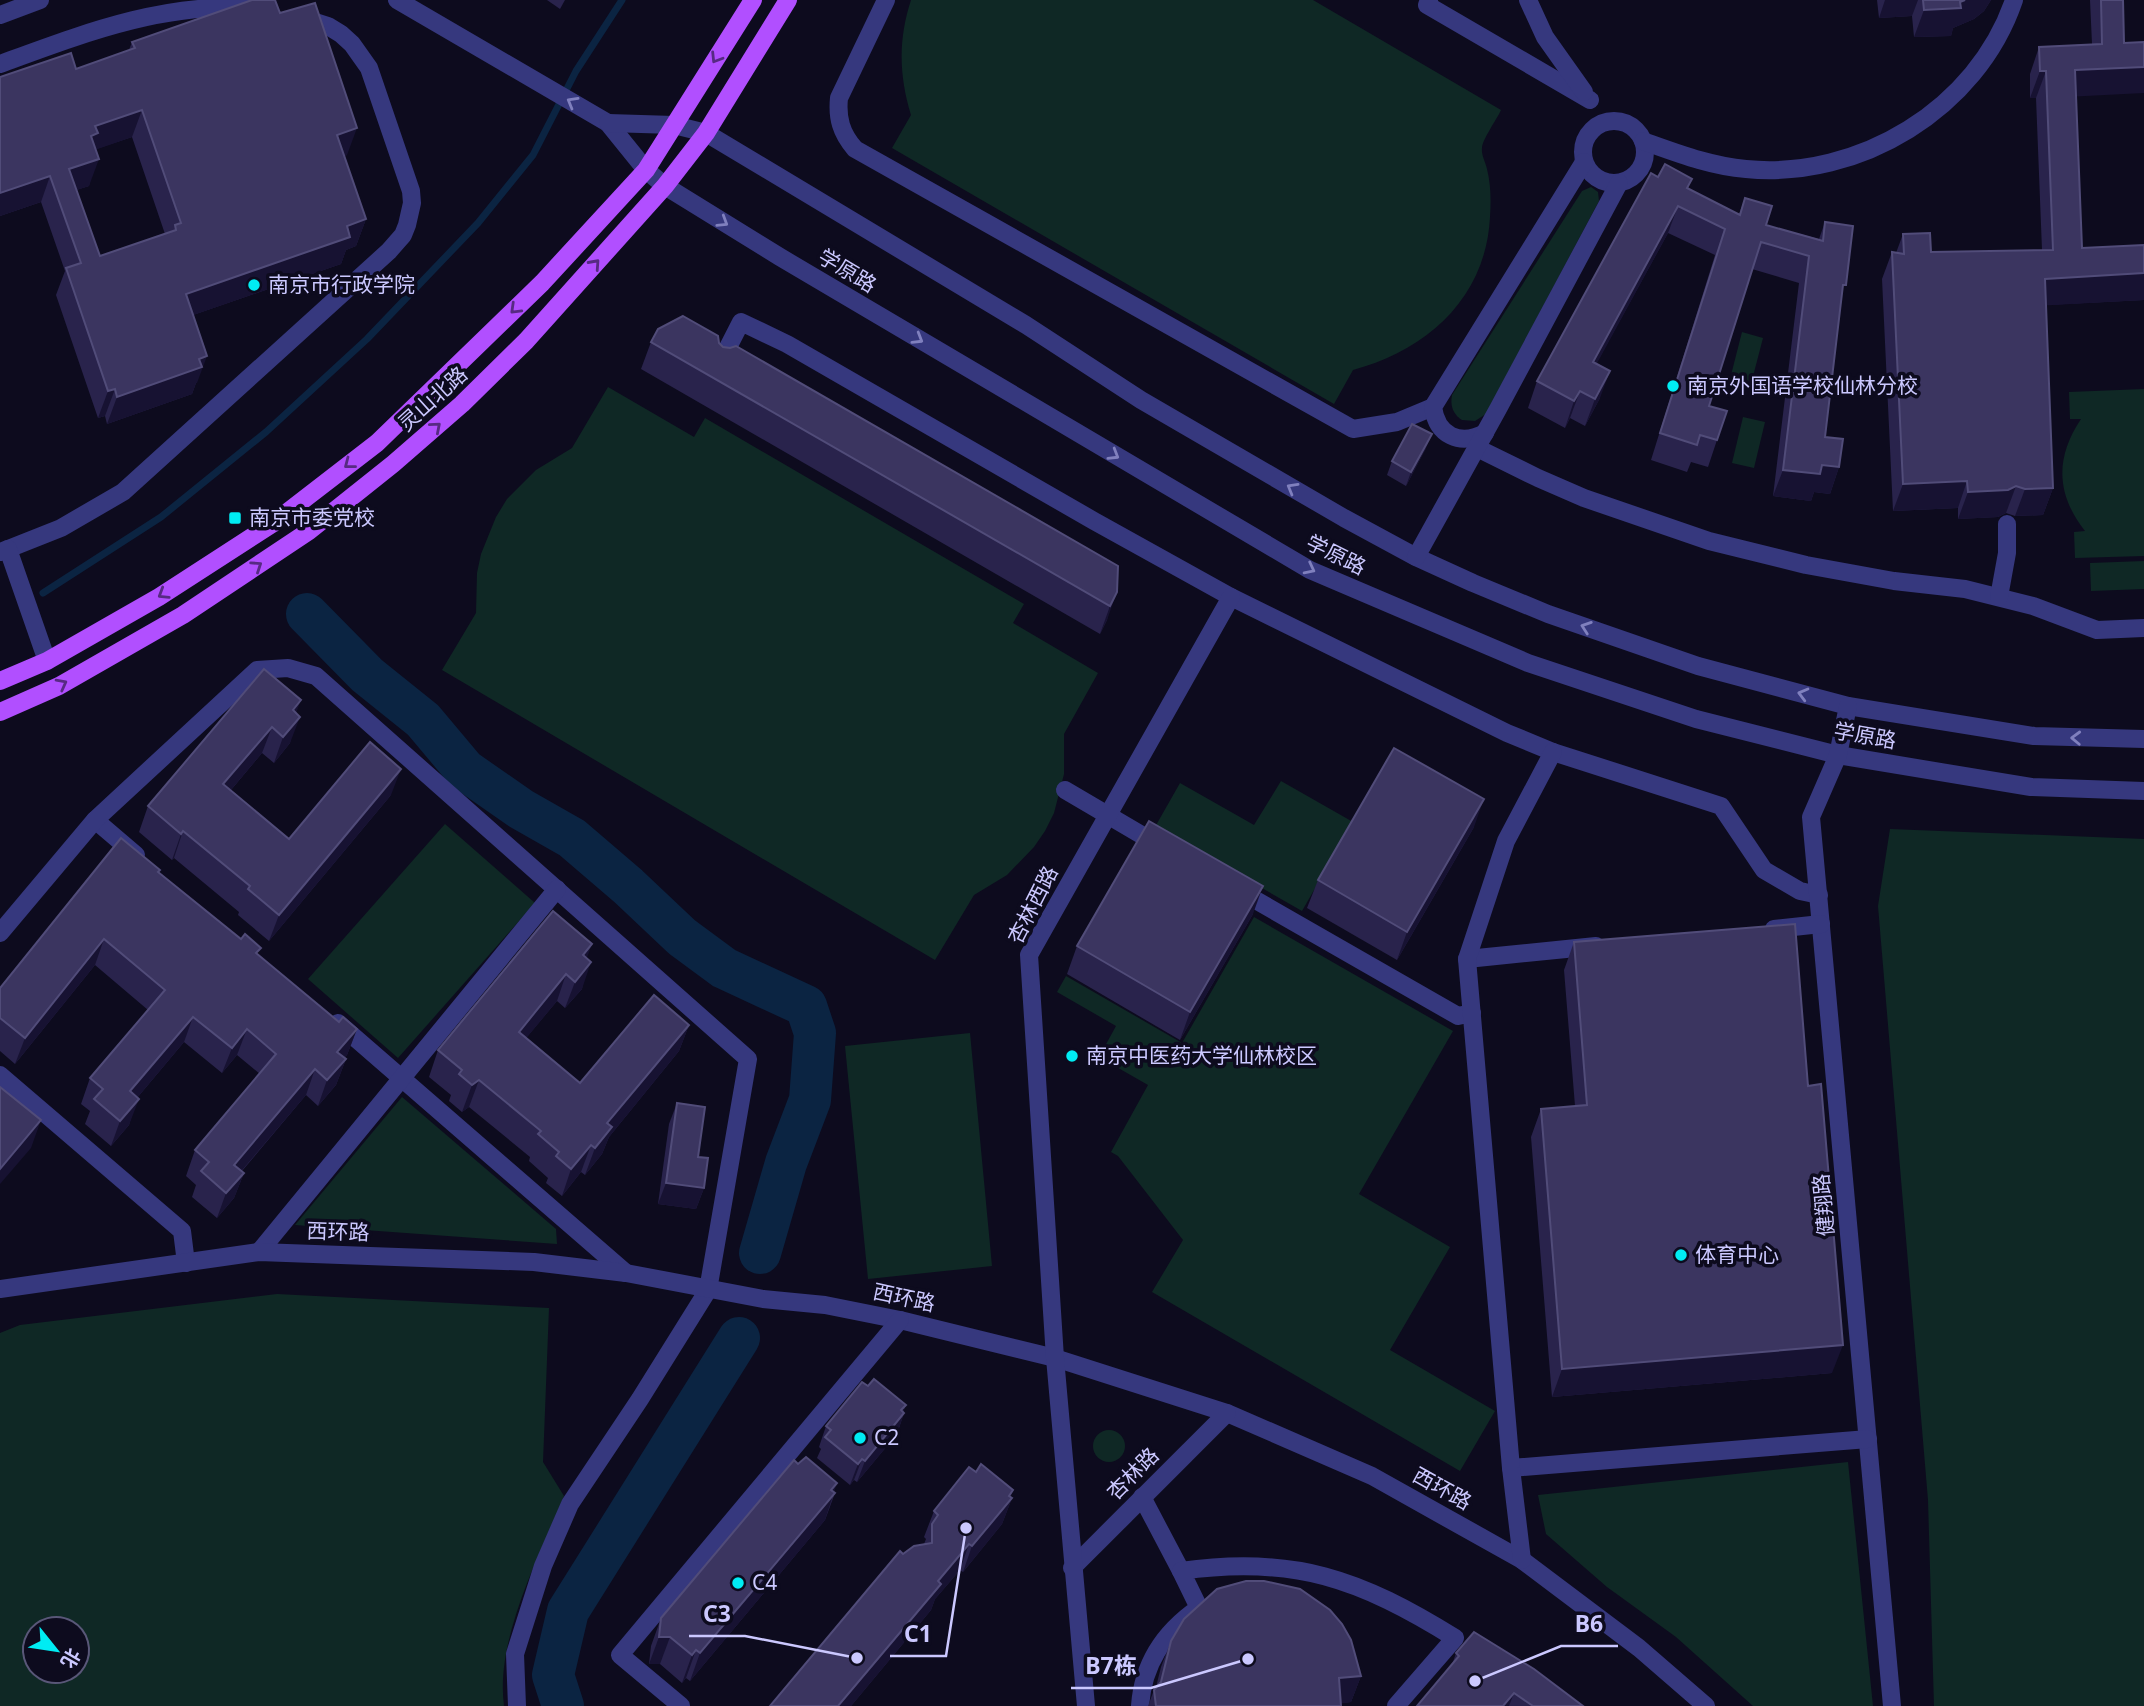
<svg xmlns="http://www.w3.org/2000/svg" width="2144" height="1706" font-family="'Noto Sans','Noto Sans SC',sans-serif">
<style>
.green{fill:#0f2825;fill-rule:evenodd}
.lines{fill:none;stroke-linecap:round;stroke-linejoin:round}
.stream{stroke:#0b2442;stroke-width:7}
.river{stroke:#0b2442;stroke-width:42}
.minor{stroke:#36387e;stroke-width:18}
.major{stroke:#b14fff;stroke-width:18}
.wall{fill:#29234c;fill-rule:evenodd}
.shaded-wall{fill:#171232}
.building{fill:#3b3560;stroke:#514c79;stroke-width:2;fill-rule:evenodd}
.oneway{stroke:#572a83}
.oneway2{stroke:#8080be}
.poi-dot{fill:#00ecf3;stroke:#0d0b1e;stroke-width:2.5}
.labels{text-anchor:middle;stroke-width:7;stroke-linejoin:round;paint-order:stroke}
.street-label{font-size:21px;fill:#cbc8ff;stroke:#0d0b1e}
.poi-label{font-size:21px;fill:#cbc8ff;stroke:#0d0b1e;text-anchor:start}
.leader{fill:none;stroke:#cbc8ff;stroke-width:2.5}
.callout-dot{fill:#cbc8ff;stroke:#0d0b1e;stroke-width:2.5}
.callout-label{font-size:23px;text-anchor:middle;font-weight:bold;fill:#cbc8ff;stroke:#0d0b1e;stroke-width:7;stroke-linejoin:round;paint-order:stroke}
</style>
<rect width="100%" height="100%" fill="#0d0b1e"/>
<g class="green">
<path d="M911,0H1313L1501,110C1497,119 1482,140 1482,148C1481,155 1486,163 1487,169C1491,185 1491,201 1490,217C1486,298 1427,350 1353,370L1334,404L892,148L911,115C899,75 898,40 911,0Z"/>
<path d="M1591,187L1598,192L1599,201L1486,414L1475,421L1462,420C1453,414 1450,406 1452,395L1582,191Z"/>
<polygon points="1742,332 1763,338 1751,384 1730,379"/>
<polygon points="608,387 694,437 705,418 1024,604 1013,623 1098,673 1064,734 1064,774 1054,813 1045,831 1034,847 1007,875 974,895 935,960 442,670 476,613 477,573 481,554 496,517 507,499 536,470 572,448"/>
<path d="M2144,389V556L2075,558L2074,532L2085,531C2056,494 2055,458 2081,419H2070L2069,392Z"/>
<polygon points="1743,417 1765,422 1754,468 1732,463"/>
<polygon points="2144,561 2144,589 2091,591 2090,563"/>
<polygon points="1281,781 1353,822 1302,911 1155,827 1180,783 1254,825"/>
<polygon points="445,824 535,903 398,1058 308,979"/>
<polygon points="1890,829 2144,839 2144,1706 1934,1706 1928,1500 1878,906"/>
<polygon points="1254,917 1453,1031 1359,1194 1450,1247 1390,1350 1495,1411 1460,1471 1152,1292 1183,1240 1118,1156 1111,1152 1148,1085 1099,1057 1116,1026 1057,992 1066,976 1182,1043"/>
<polygon points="970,1033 992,1266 868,1279 845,1046"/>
<polygon points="402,1097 556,1229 557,1244 295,1225"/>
<path d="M277,1294L549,1308L543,1462L564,1496C539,1557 495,1639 504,1706H0V1333L20,1325ZM35,1629H77V1671H35Z"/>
<circle cx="1109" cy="1446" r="16"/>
<polygon points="1848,1462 1873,1706 1753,1706 1676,1637 1607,1587 1546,1534 1538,1495"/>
</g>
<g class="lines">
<polyline class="stream" points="43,593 161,517 266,432 367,339 478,223 533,155 576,71 622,0"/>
<g class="river">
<polyline points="307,614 367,675 423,720 465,770 521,809 572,838 628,886 682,937 724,968 806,1006 815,1033 810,1100 786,1163 760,1253"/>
<polyline points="563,1706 553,1675 568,1611 739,1338"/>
</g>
<g class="minor">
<polyline points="397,0 608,123 646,170 665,186 780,257 1310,570 1528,663 1696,719 1838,755 2031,787 2144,791"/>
<path d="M886,0L839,98C837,118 841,133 855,149L1353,429L1397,422L1433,407"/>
<polyline points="1429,0 1427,5 1590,100"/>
<polyline points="1528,0 1545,37 1584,92"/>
<polyline points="0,15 40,0"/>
<path d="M0,64C82,34 169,0 258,9"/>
<circle cx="1614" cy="152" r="31"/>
<polyline points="608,123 674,125 706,133 1026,325 1141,400 1344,518 1416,557 1473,583 1548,614 1698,666 1848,706 2034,736 2144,739"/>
<path d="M1643,141C1677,153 1710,166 1746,169C1859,180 1977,109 2014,0"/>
<polyline points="719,365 741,322 787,344 1094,521 1231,597 1507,733 1553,752 1721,806 1764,870 1800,891 1819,895"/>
<path d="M1485,433C1460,446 1437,436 1433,407L1584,162"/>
<polyline points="1477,448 1538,478 1584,498 1709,541 1806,565 1894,581 1965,589 2033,606 2097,630 2144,628"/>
<polyline points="8,549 61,528 123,492 389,251 403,235 407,225 412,203 411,191 369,68 352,44 341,34 328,26 300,17"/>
<polyline points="0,552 8,549 47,661"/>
<polyline points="1416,557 1498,409 1619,183"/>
<polyline points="1999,597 2007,553 2007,524"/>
<polyline points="1848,706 1838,755 1811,817 1892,1706"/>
<polyline points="1065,790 1162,847"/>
<polyline points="95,820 136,855"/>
<polyline points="1238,890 1458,1016 1472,1013"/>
<polyline points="1774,929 1821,924"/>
<polyline points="0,933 95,820 257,670 288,668 316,676 748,1059 708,1290 640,1399 570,1504 543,1566 515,1654 517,1706"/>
<polyline points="1467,959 1596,946"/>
<polyline points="338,1023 626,1273"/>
<polyline points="0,1075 182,1231 186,1263"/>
<polyline points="259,1252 557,889"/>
<polyline points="0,1289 259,1252 534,1262 626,1273 763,1299 825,1305 900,1320 1055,1358 1227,1413 1372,1476 1522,1560 1639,1648 1706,1706"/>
<polyline points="1511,1468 1868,1439"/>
<polyline points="1142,1497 1181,1571"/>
<polyline points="1522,1560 1511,1468 1467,959 1506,841 1553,752"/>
<polyline points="1072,1568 1227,1413"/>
<polyline points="681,1706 620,1655 900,1320"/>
<polyline points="1086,1706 1055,1358 1029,955 1231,597"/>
<path d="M1140,1706C1143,1663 1164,1632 1199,1608L1181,1571C1294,1555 1360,1579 1455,1638L1396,1706"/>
</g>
<g class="major">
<polyline points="0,681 47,661 159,597 272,524 377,443 542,283 646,170 753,0"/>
<polyline points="0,712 59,686 183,615 309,531 393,464 462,404 526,341 665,186 706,133 788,0"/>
</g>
</g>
<g class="wall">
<polygon points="547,0 565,0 560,9"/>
<polygon points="1877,0 1991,0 1984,11 1974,19 1953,28 1951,36 1914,37 1912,16 1879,18"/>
<polygon points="2090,0 2123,0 2124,43 2076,96 2082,248 2144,300 2046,305 2053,488 2043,515 2015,516 2006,513 1998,517 1958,519 1958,508 1893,511 1882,279 1892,252 1896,253 1903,234 1931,252 2042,250 2036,98 2030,98 2030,74 2039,47 2092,44"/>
<path d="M280,13L347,155L344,156L366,219L356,246L346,250L341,264L193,315L197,383H196L192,394L107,424L105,416L98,418L56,295L65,271L41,202L0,216V77L76,69L129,50L132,42ZM132,137L165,234L100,256L76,190L89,186L96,149Z"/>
<polygon points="1658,177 1689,189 1739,214 1745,198 1766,225 1819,239 1825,222 1842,296 1825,437 1839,467 1830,494 1814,492 1811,501 1773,496 1799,283 1752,269 1709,406 1717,440 1708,467 1691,462 1687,472 1651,460 1715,255 1668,233 1596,364 1600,398 1585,426 1570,418 1565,428 1528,408 1537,381"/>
<polygon points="651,342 719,343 723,347 1118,566 1107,620 1100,634 641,369"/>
<polygon points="1426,448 1406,486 1387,475 1392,461"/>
<polygon points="264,669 296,713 290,743 274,763 262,753 231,790 289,839 391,795 269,941 238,915 239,912 174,858 172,860 139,832 148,806"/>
<polygon points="1474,827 1397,960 1307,908 1318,880"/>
<polygon points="159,873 339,1022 357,1029 347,1055 344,1058 346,1059 336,1085 318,1106 306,1095 242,1171 244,1173 234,1198 217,1218 192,1197 196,1185 186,1176 195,1150 260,1074 237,1055 222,1073 184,1042 137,1098 129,1125 111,1146 85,1124 90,1111 81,1104 90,1078 148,1010 95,965 15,1064 0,1051 0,988"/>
<polygon points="1253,914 1180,1040 1067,974 1077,946"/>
<polygon points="1574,942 1808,1086 1832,1373 1552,1397 1531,1137 1541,1109 1575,1106 1564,970"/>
<polygon points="587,958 582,989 565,1008 557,1001 526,1038 580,1083 689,1025 679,1051 609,1137 602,1154 585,1175 581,1172 562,1196 546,1183 548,1178 529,1161 530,1157 469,1107 462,1112 449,1101 451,1095 429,1077 438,1050"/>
<polygon points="677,1103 698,1157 704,1188 696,1209 658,1204 669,1124"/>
<polygon points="868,1386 906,1405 903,1412 904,1413 897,1434 857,1482 854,1480 850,1485 817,1458 821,1449 819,1447 826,1426"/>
<polygon points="976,1472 1013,1490 1010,1497 1012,1498 1002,1524 963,1572 960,1570 935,1599 931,1610 851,1706 770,1706 903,1554 924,1544 926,1539 924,1537 934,1511"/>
<polygon points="834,1492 835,1493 825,1520 690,1681 686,1678 682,1683 660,1664 649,1664 651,1646 661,1618"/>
<polygon points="1171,1641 1361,1676 1351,1702 1341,1703 1341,1706 1148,1706 1154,1690 1156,1687 1161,1667"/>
<polygon points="1456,1653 1583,1706 1417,1706 1452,1665"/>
</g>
<g class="shaded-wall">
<polygon points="1885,0 1918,0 1912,16 1879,18"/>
<polygon points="1965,0 1991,0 1984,11 1974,19 1953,28 1951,36 1914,37 1924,10 1960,2"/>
<polygon points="2144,67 2144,93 2066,97 2075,70"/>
<polygon points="2040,71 2046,71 2036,98 2030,98"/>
<polygon points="142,110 132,137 92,151 81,163 95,126"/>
<polygon points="357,128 347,155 327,162 337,135"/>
<polygon points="99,159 89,186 59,196 69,169"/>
<polygon points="50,176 41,202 0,216 0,193"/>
<polygon points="1678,206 1668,233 1583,389 1593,362"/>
<polygon points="366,219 356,246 346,250 341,264 176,321 186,294 347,226"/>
<polygon points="2144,273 2144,300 2035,306 2045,279"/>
<polygon points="207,356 197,383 196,383 192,394 107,424 117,397 199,359"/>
<polygon points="1610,371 1600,398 1585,426 1595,399"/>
<polygon points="115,389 105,416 98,418 108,391"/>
<polygon points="1580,391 1570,418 1565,428 1574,401"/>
<polygon points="1432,434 1426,448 1406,486 1411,472"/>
<polygon points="1822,465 1839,467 1830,494 1814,492 1811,501 1773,496 1783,470"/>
<polygon points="1967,481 1958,508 1893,511 1903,484"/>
<polygon points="2016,486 2006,513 1998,517 1958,519 1968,492"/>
<polygon points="2053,488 2043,515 2015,516 2025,489"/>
<polygon points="1117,592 1107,620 1100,634 1110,606"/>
<polygon points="301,700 291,726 293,710"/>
<polygon points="300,717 290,743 274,763 283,737"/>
<polygon points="272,727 262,753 214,810 223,784"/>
<polygon points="401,769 391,795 269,941 279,915"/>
<polygon points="1484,799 1474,827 1397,960 1407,932"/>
<polygon points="183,831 174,858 172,860 181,834"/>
<polygon points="1263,886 1253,914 1180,1040 1190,1012"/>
<polygon points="104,939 95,965 15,1064 25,1038"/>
<polygon points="592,944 582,971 573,981 583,955"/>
<polygon points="591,962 582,989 565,1008 575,982"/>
<polygon points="566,974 557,1001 509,1059 519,1032"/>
<polygon points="193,1017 184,1042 121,1117 130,1091"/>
<polygon points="689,1025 679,1051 609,1137 602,1154 585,1175 595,1148 607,1123"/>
<polygon points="247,1029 237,1055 222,1073 232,1048"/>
<polygon points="357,1029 347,1055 328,1078 337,1052"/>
<polygon points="346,1059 336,1085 318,1106 327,1080"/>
<polygon points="315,1069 306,1095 225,1190 234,1165"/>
<polygon points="479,1080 469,1107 462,1112 472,1085"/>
<polygon points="139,1099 129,1125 111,1146 120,1121"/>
<polygon points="41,1120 31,1148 0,1184 0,1169"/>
<polygon points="591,1145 581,1172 562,1196 571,1169"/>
<polygon points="244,1173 234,1198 217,1218 226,1193"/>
<polygon points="666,1183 704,1188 696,1209 658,1204"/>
<polygon points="1843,1345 1832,1373 1552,1397 1562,1369"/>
<polygon points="906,1405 901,1417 904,1413 897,1434 857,1482 865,1461"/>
<polygon points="862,1459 854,1480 850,1485 858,1464"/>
<polygon points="837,1483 825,1520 690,1681 700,1653"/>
<polygon points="1013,1490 1009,1502 1012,1498 1002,1524 963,1572 972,1546"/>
<polygon points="969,1544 960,1570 935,1599 931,1610 851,1706 838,1706 938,1581"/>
<polygon points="659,1637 670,1637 660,1664 649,1664"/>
<polygon points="696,1650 686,1678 682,1683 692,1655"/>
<polygon points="1361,1676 1351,1702 1330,1705 1339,1678"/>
<polygon points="1514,1693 1509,1706 1503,1706"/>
</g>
<g class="building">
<path d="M252,0H275L280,13L315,3L357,128L337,135L366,219L347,226L350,237L186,294L207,356L199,359L202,367L117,397L115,389L108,391L66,268L81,263L50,176L0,193V77L71,53L76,69L135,48L132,42ZM142,110L181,223L175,225L176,230L100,256L69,169L99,159L91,136L98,133L95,126Z"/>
<polygon points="1923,0 1965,0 1960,2 1961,8 1924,10"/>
<polygon points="2101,0 2123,0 2124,43 2144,42 2144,67 2075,70 2082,248 2144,245 2144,273 2045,279 2053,488 2025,489 2016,486 2008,490 1968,492 1967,481 1903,484 1892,252 1904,254 1903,234 1930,233 1931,252 2053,250 2046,71 2040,71 2039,47 2102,44"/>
<polygon points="1665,164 1692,179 1687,188 1740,215 1745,198 1772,206 1766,225 1823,241 1825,222 1853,226 1846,285 1843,285 1825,437 1843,439 1839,467 1822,465 1820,474 1783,470 1809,256 1761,242 1709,406 1727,411 1717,440 1700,435 1697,445 1660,433 1725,229 1678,206 1593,362 1610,371 1595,399 1580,391 1574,401 1537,381 1651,173 1658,177"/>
<polygon points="683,316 718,336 719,343 723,347 730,348 736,346 1118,566 1117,592 1110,606 651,342 658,329"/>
<polygon points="1412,424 1432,434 1411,472 1392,461"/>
<polygon points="264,669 301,700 293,710 300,717 283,737 272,727 223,784 289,839 370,742 401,769 279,915 248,889 250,886 183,831 181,834 148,806"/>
<polygon points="1394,748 1484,799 1407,932 1318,880"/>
<polygon points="1149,821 1263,886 1190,1012 1077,946"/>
<polygon points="121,838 160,870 158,872 241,939 245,934 261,948 256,953 339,1022 343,1017 357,1029 337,1052 346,1059 327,1080 315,1069 234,1165 244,1173 226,1193 201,1171 209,1162 195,1150 276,1054 247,1029 232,1048 193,1017 130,1091 139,1099 120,1121 94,1099 103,1089 90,1078 165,990 104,939 25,1038 0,1018 0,988"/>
<polygon points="553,911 592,944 583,955 591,962 575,982 566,974 519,1032 580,1083 654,995 689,1025 607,1123 612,1127 595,1148 591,1145 571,1169 556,1156 559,1152 538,1134 541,1131 479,1080 472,1085 459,1074 462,1070 438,1050"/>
<polygon points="1795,924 1808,1086 1821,1084 1843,1345 1562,1369 1541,1109 1587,1105 1574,942"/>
<polygon points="0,1087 41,1120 0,1169"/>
<polygon points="677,1103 705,1107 698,1157 708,1158 704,1188 666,1183"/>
<polygon points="874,1379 906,1405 901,1410 904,1413 865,1461 862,1459 858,1464 825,1437 831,1430 826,1426 862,1382 868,1386"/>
<polygon points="806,1457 837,1483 831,1490 835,1493 700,1653 696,1650 692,1655 670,1637 659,1637 661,1618 794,1460 798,1464"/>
<polygon points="981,1464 1013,1490 1009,1496 1012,1498 972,1546 969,1544 938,1581 941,1584 838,1706 770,1706 900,1551 903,1554 914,1546 932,1543 932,1524 938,1515 934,1511 969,1467 976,1472"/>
<polygon points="1246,1581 1264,1581 1300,1589 1330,1610 1342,1624 1351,1640 1361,1676 1339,1678 1341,1706 1156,1706 1154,1690 1161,1682 1171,1641 1184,1619 1217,1589"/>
<polygon points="1474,1632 1534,1669 1583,1706 1533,1706 1514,1693 1503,1706 1417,1706 1459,1656 1456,1653"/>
</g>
<defs><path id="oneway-chevron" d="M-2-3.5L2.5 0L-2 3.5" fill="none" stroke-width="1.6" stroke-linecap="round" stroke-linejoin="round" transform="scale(1.75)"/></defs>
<g class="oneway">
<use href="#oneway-chevron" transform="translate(716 58) rotate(122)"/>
<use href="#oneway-chevron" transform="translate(595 264) rotate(-48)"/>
<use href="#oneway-chevron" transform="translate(515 309) rotate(136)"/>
<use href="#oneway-chevron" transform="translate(436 427) rotate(-41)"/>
<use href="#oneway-chevron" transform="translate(349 464) rotate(142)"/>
<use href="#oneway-chevron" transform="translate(257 566) rotate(-34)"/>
<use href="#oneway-chevron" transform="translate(163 594) rotate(148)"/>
<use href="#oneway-chevron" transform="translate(62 684) rotate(-28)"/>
</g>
<g class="oneway2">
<use href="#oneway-chevron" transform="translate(572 102) rotate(-150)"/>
<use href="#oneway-chevron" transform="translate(723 222) rotate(32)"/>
<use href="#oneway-chevron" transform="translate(918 339) rotate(31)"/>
<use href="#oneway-chevron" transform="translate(1114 455) rotate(31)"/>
<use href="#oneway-chevron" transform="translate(1292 488) rotate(-150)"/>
<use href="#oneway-chevron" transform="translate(1310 569) rotate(27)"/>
<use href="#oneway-chevron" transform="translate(1586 627) rotate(-161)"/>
<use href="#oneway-chevron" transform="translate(1803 694) rotate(-165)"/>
<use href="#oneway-chevron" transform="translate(2076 738) rotate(-178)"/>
</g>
<g class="poi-dot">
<circle cx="254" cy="285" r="7"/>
<circle cx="1673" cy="386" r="7"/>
<rect x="228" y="511" width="14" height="14" rx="3.5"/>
<circle cx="1072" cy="1056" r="7"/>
<circle cx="1681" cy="1255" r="7"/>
<circle cx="860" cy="1438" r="7"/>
<circle cx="738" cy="1583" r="7"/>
</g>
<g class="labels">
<g class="street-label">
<text transform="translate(847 271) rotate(31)" y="7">学原路</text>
<text transform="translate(433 399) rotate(-42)" y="7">灵山北路</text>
<text transform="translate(1336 555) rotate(26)" y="7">学原路</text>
<text transform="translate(1865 736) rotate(10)" y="7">学原路</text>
<text transform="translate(1033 905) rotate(-63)" y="7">杏林西路</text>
<text transform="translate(1824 1205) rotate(-95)" y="7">健翔路</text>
<text transform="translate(338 1232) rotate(2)" y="7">西环路</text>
<text transform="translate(904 1298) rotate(12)" y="7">西环路</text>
<text transform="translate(1133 1474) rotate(-45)" y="7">杏林路</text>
<text transform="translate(1442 1489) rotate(29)" y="7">西环路</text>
</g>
<g class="poi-label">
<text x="268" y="292">南京市行政学院</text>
<text x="1687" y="393">南京外国语学校仙林分校</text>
<text x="249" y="525">南京市委党校</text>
<text x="1086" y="1063">南京中医药大学仙林校区</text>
<text x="1695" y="1262">体育中心</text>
<text x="874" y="1445">C2</text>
<text x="752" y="1590">C4</text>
</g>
</g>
<path class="leader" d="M857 1658L745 1636H689M1475 1681L1561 1646H1618M966 1528L946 1656H890M1248 1659L1151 1688H1071"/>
<g class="callout-dot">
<circle cx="857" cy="1658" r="7"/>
<circle cx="1475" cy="1681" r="7"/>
<circle cx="966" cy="1528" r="7"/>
<circle cx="1248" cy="1659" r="7"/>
</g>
<g class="callout-label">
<text x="717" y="1622">C3</text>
<text x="1589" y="1632">B6</text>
<text x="918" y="1642">C1</text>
<text x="1111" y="1674">B7栋</text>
</g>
<g transform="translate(56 1650) rotate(120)"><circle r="33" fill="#0d0b1e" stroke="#595778" stroke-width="2"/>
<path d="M0-5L12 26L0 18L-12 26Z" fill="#00ecf3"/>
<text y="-10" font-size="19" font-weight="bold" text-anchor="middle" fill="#cbc8ff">北</text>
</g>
</svg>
